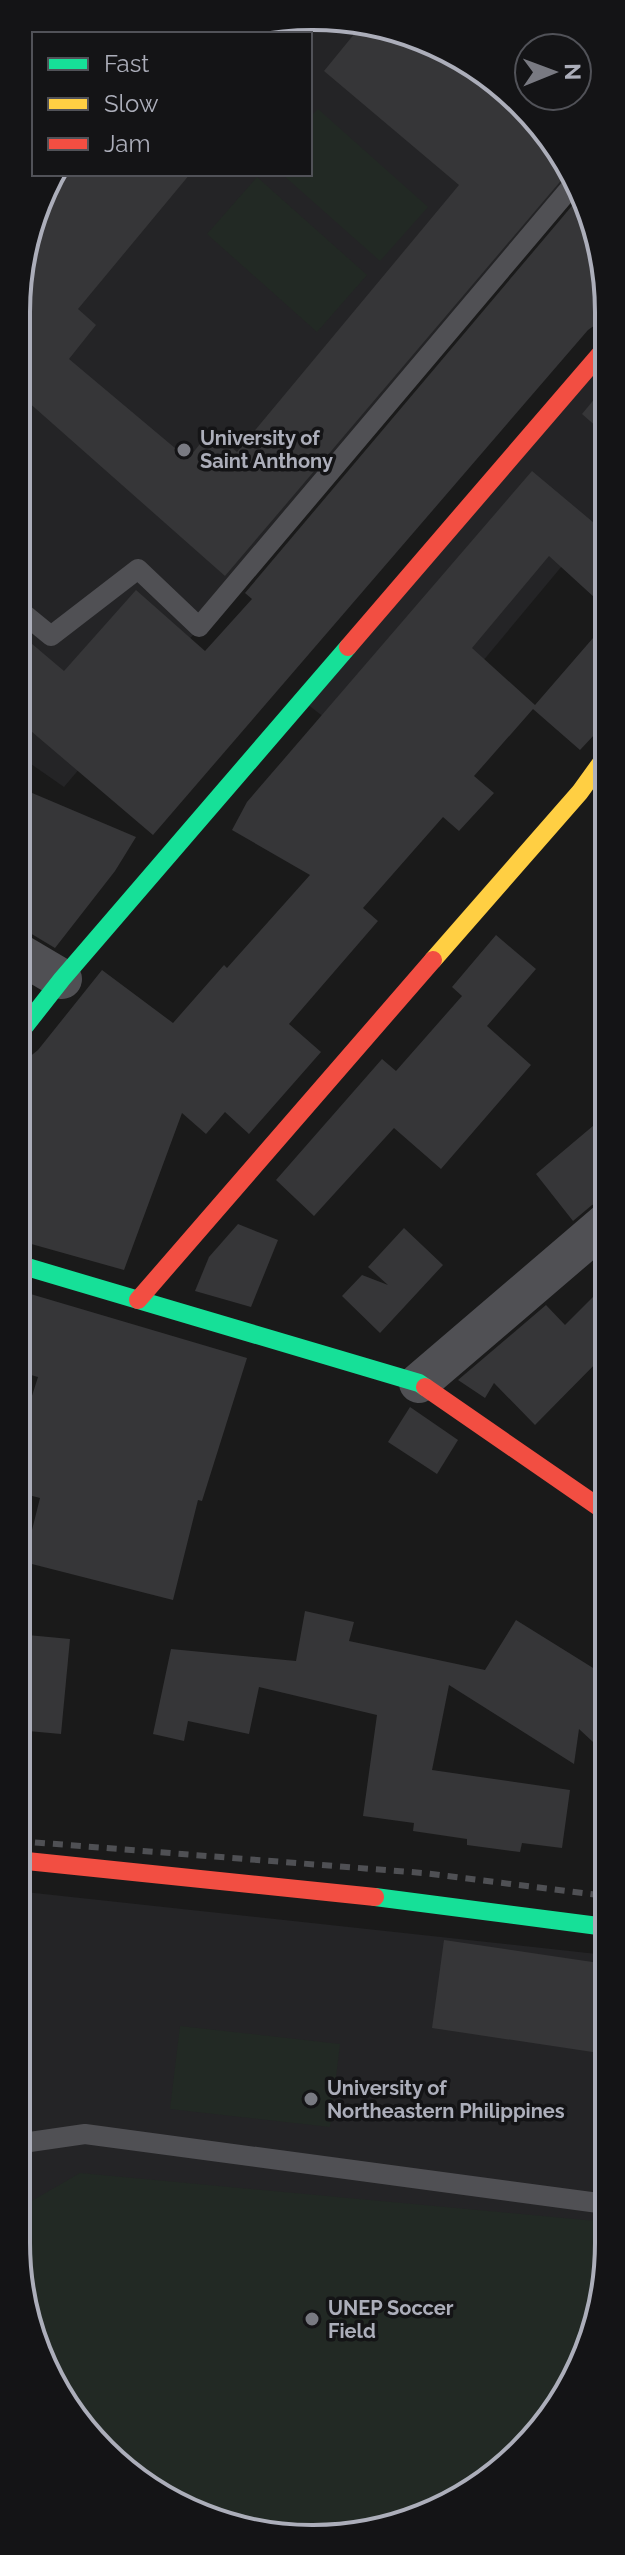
<svg xmlns="http://www.w3.org/2000/svg" width="625" height="2555" font-family="Raleway,sans-serif">
<style>
.built{fill:#242426}
.green{fill:#222924}
.building{fill:#363638}
.lines{fill:none;stroke-linecap:round;stroke-linejoin:round}
.lane{stroke:#505054;stroke-width:20}
.street{stroke:#505054;stroke-width:40}
.fast{stroke:#16e098;stroke-width:18}
.slow{stroke:#ffcf43;stroke-width:18}
.jam{stroke:#f24e42;stroke-width:18}
.rail{stroke:#4f5054;stroke-width:6;stroke-dasharray:10 8;stroke-linecap:butt}
.poi-dot{fill:#797a82;stroke:#141416;stroke-width:3}
.labels{text-anchor:middle;stroke-width:7;stroke-linejoin:round;paint-order:stroke}
.poi-label{font-size:20px;font-weight:bold;fill:#acaeba;stroke:#141416;text-anchor:start}
.rim{fill:none;stroke:#acaeba;stroke-width:4}
</style>
<rect width="100%" height="100%" fill="#1a1a1a"/>
<g class="built">
<polygon points="352,19 444,47 522,103 578,181 64,787 18,755 19,273 37,219 77,174 310,174 310,34 220,34 236,26"/>
<polygon points="607,354 607,512 392,770 307,704"/>
<polygon points="16,1891 606,1955 606,2282 569,2390 493,2477 407,2523 293,2538 182,2509 90,2438 38,2356 16,2242"/>
</g>
<g class="green">
<polygon points="318,109 428,207 380,261 282,174 310,174 310,117"/>
<polygon points="257,177 367,275 317,332 207,234"/>
<polygon points="180,2026 340,2044 330,2127 170,2109"/>
<polygon points="80,2173 606,2222 606,2282 569,2390 493,2477 407,2523 293,2538 182,2509 90,2438 38,2356 16,2243 16,2210"/>
</g>
<g class="building">
<polygon points="364,22 444,47 522,103 570,170 225,576 18,393 19,273 52,174 190,174 78,309 96,325 69,359 188,459 211,430 237,452 459,185 324,71"/>
<polygon points="582,194 607,274 607,322 598,323 588,330 153,835 18,720 18,632 64,671 136,590 205,651 252,599 245,593"/>
<polygon points="606,385 606,435 582,414"/>
<polygon points="532,471 606,533 606,608 549,556 472,648 535,705 606,623 606,731 595,734 580,750 533,709 474,776 494,793 459,831 443,817 363,908 378,921 289,1024 321,1052 249,1134 225,1112 206,1134 182,1113 124,1270 17,1240 18,1059 28,1058 38,1050 102,970 173,1023 224,965 227,968 310,875 232,830 247,802"/>
<polygon points="18,787 136,837 115,871 55,948 30,933 18,930"/>
<polygon points="496,935 536,969 487,1026 531,1065 441,1169 394,1128 314,1216 276,1180 382,1059 396,1071 462,996 452,987"/>
<polygon points="606,1115 606,1201 592,1205 573,1221 536,1174"/>
<polygon points="238,1224 278,1240 251,1307 195,1291 209,1257"/>
<polygon points="404,1228 443,1265 380,1333 342,1296 362,1275 388,1285 368,1267"/>
<polygon points="606,1284 606,1353 535,1425 494,1383 485,1398 458,1380 546,1305 565,1325"/>
<polygon points="17,1290 247,1358 202,1501 198,1500 173,1600 24,1562 40,1498 17,1492 17,1443 38,1377 17,1371"/>
<polygon points="410,1407 458,1440 437,1474 388,1442"/>
<polygon points="305,1611 354,1622 349,1641 485,1670 516,1620 606,1676 606,1754 579,1729 574,1764 449,1685 432,1770 570,1790 562,1848 522,1843 520,1852 467,1845 467,1839 413,1831 414,1823 363,1816 377,1715 259,1687 249,1734 188,1721 184,1741 153,1734 171,1649 296,1661"/>
<polygon points="17,1634 70,1639 61,1734 17,1730"/>
<polygon points="444,1940 606,1964 606,2054 432,2028"/>
</g>
<g class="lines">
<g class="lane">
<polyline points="18,609 51,636 138,569 199,627 577,180"/>
<polyline points="16,2144 85,2134 606,2204"/>
</g>
<g class="street">
<polyline points="18,953 62,979"/>
<polyline points="419,1383 606,1223"/>
</g>
<g class="fast">
<polyline points="18,1035 62,979 348,647"/>
<polyline points="17,1264 419,1383 425,1387"/>
<polyline points="375,1897 606,1927"/>
</g>
<polyline class="slow" points="433,960 580,792 606,756"/>
<g class="jam">
<polyline points="348,647 607,346"/>
<polyline points="138,1300 433,960"/>
<polyline points="425,1387 606,1512"/>
<polyline points="17,1860 375,1897"/>
</g>
<polyline class="rail" points="17,1841 423,1873 606,1896"/>
</g>
<g class="poi-dot">
<circle cx="184" cy="450" r="8"/>
<circle cx="311" cy="2099" r="8"/>
<circle cx="312" cy="2319" r="8"/>
</g>
<g class="labels">
<g class="poi-label">
<text x="200" y="445">University of<tspan x="200" dy="23">Saint Anthony</tspan></text>
<text x="327" y="2095">University of<tspan x="327" dy="23">Northeastern Philippines</tspan></text>
<text x="328" y="2315">UNEP Soccer<tspan x="328" dy="23">Field</tspan></text>
</g>
</g>
<path d="M0 0H625V2555H0ZM312 30H313A282 282 0 0 1 595 312V2243A282 282 0 0 1 313 2525H312A282 282 0 0 1 30 2243V312A282 282 0 0 1 312 30Z" fill="#141416" fill-rule="evenodd"/>
<path class="rim" d="M312 30H313A282 282 0 0 1 595 312V2243A282 282 0 0 1 313 2525H312A282 282 0 0 1 30 2243V312A282 282 0 0 1 312 30Z"/>
<rect x="32" y="32" width="280" height="144" fill="#141416" stroke="#515258" stroke-width="2"/>
<rect x="48" y="58" width="40" height="12" fill="#16e098" stroke="#515258" stroke-width="2"/>
<text x="104" y="72" font-size="24" fill="#acaeba">Fast</text>
<rect x="48" y="98" width="40" height="12" fill="#ffcf43" stroke="#515258" stroke-width="2"/>
<text x="104" y="112" font-size="24" fill="#acaeba">Slow</text>
<rect x="48" y="138" width="40" height="12" fill="#f24e42" stroke="#515258" stroke-width="2"/>
<text x="104" y="152" font-size="24" fill="#acaeba">Jam</text>
<g transform="translate(553 72) rotate(89)"><circle r="38" fill="#141416" stroke="#515258" stroke-width="2"/>
<path d="M0-6L14 30L0 20L-14 30Z" fill="#797a82"/>
<text y="-12" font-size="22" font-weight="bold" text-anchor="middle" fill="#acaeba">N</text>
</g>
</svg>
